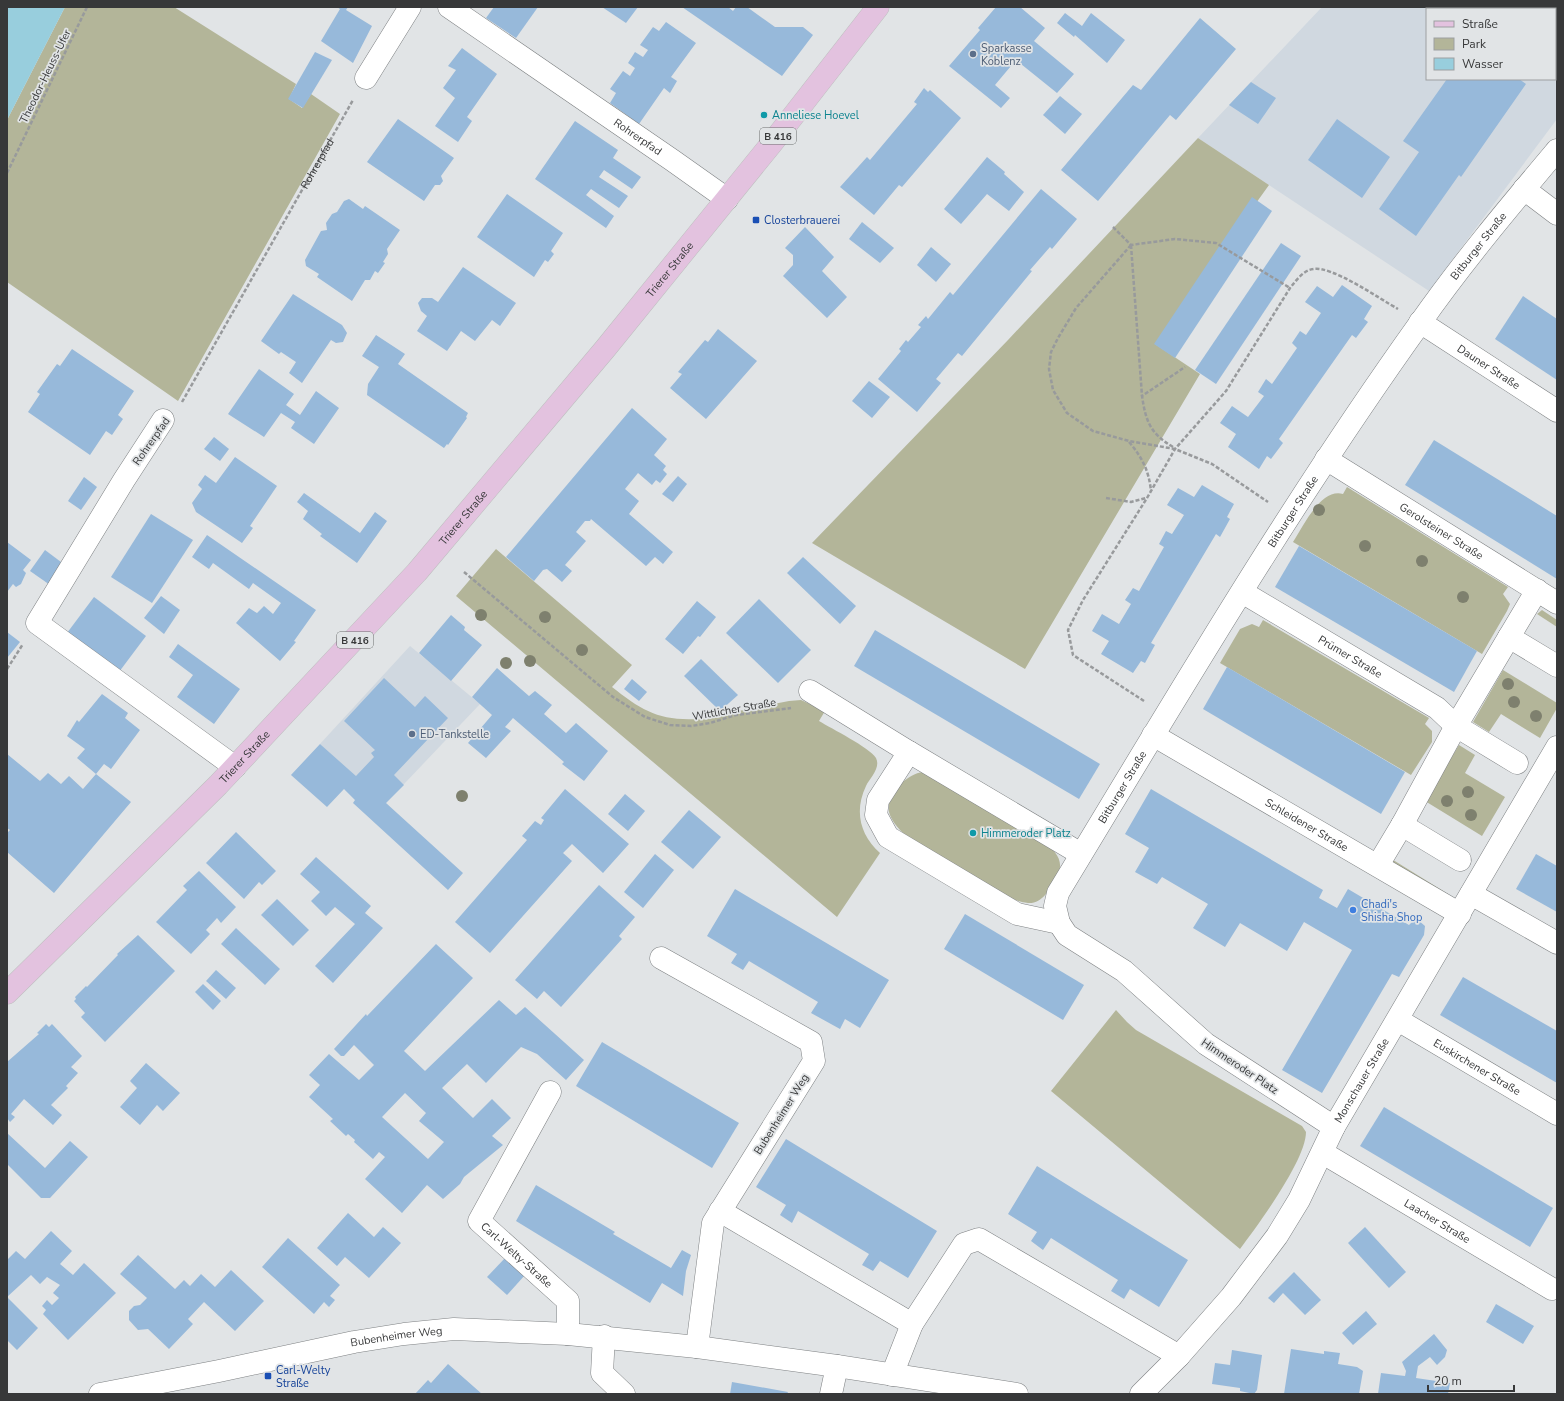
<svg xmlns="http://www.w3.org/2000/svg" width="1564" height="1401" font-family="'Nunito Sans',sans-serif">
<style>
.built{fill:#d0d8e0;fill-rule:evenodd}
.green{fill:#b3b599}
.water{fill:#98cedd}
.building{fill:#97b9da;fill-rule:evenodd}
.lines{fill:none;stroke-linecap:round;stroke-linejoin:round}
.minor-casing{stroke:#7e8183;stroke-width:23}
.major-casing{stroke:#bfbfc0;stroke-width:23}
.path{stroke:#989a9c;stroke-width:2.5;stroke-dasharray:4 2;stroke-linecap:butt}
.minor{stroke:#fff;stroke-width:22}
.major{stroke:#e3c2df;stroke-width:22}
.tree{fill:#7e806e}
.service-dot{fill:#5c6f8a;stroke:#e1e4e6;stroke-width:1.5}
.culture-dot{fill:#0f9aa8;stroke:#e1e4e6;stroke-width:1.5}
.transit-dot{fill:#1a4fb4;stroke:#e1e4e6;stroke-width:1.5}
.shop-dot{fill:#3f7fe0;stroke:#e1e4e6;stroke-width:1.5}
.labels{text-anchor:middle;stroke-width:3.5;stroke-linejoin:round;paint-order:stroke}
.shield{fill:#e1e4e6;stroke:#6a6c6d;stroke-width:1}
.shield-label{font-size:10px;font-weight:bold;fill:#373839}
.service-label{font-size:11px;fill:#4e5e75;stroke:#e1e4e6;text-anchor:start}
.street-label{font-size:11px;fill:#373839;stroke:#e1e4e6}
.culture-label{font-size:11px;fill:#0d838f;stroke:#e1e4e6;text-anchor:start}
.transit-label{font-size:11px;fill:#164399;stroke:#e1e4e6;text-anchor:start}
.shop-label{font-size:11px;fill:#366cbe;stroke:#e1e4e6;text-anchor:start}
</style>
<rect width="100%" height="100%" fill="#e1e4e6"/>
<g class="built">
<path d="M1322,7H1557V119L1429,291L1198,138ZM1427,9H1555V79H1427Z"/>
<polygon points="410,646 480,704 386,803 320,744"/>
</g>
<g class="green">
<polygon points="65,7 174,7 296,84 289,99 302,108 311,94 340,114 178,401 7,282 7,120"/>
<polygon points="1198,138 1269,185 1155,344 1200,374 1025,669 812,543 1008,340"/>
<path d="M1347,487L1508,587L1503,594L1510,604L1507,611L1482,654L1293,542C1304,525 1321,488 1343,494Z"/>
<path d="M496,549L632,665L612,687C641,710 659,721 697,719L789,701L801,700L825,711L819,721C832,729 869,747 876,758C881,768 870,778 866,786C854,811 860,835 880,853L837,917L456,596Z"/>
<polygon points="1542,610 1557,620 1557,627 1537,614"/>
<polygon points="1263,620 1429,718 1425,724 1432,731 1432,742 1411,775 1220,663 1240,629 1252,624 1259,627"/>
<polygon points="1503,670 1557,703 1557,708 1540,738 1501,714 1489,732 1473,722"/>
<polygon points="1459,745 1475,755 1465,773 1505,797 1482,836 1425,801"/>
<path d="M923,772L1044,840C1056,853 1066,861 1056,879C1050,889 1042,904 1028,903C1009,901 991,887 976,877C951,863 927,848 903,833C897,827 891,820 889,812C886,793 907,774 923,772Z"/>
<polygon points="1390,858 1448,894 1445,895 1394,863"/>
<path d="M1116,1010L1127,1022L1136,1030L1302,1126L1306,1132C1306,1160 1258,1225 1240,1249L1051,1091Z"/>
</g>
<polygon class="water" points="7,7 65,7 7,120"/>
<g class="building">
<polygon points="337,7 348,7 346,10 372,26 353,63 321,41 340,9"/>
<polygon points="494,7 538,7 516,38 486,18"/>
<polygon points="602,7 638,7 626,23"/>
<polygon points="682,7 728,7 733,11 736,7 747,7 775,27 803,27 813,35 782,76"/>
<polygon points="996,7 1020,7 1045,28 1034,41 1074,74 1057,93 1016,60 995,85 1010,98 1001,108 949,66 980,30 978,28"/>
<polygon points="1065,13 1082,26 1091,13 1125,40 1107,63 1075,35 1074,37 1057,23"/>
<polygon points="1200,18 1236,49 1176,120 1170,115 1098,201 1061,170 1133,85 1141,90"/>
<polygon points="666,22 696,43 671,77 677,81 670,93 664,88 639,124 610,103 616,93 610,89 623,71 630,76 635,68 628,63 635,52 643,57 648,50 640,45 653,27 659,31"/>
<polygon points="462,48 497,74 467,117 472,121 458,142 435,126 455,98 443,88 456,70 448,66"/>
<polygon points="315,52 332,60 303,108 288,99"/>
<polygon points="1447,79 1519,79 1526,84 1461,177 1459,175 1416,236 1379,209 1419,152 1403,141"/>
<polygon points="1251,82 1276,98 1258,124 1229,105"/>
<polygon points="924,88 928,92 930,90 961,118 902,187 899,185 874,215 840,187 867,157 870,160 917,104 914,102"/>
<polygon points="1060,96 1082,114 1065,134 1043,115"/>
<polygon points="398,119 454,158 441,176 443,181 440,185 435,185 424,201 367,162"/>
<polygon points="1337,119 1390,157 1362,198 1308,160"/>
<polygon points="575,121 618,150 613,158 641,177 632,189 604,170 599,177 628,196 619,208 591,189 586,195 614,216 606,228 535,179"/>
<polygon points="987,157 1005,172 1004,174 1024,192 1009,211 987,194 961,224 944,209"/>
<polygon points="1041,189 1077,219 1052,249 1050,247 1030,270 1032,271 962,356 958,353 936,379 941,383 917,412 878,379 901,351 899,349 906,340 908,342 921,327 918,325 926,316 928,319 950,292 953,295"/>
<polygon points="507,194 563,233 551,251 554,254 548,262 545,260 534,277 477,237"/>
<polygon points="1252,197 1272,211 1175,358 1154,344"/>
<polygon points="349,199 363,209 365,206 400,230 387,249 388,254 383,262 385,263 378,273 375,271 370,280 365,280 352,301 317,277 319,274 306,266 305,260 321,231 327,230 326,223 332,214 337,212 344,201"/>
<polygon points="862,222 894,248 880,263 849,239"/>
<polygon points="805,227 834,257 822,271 847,297 827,318 783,276 793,265 793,255 785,248"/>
<polygon points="1281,243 1301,256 1216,384 1195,370"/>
<polygon points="931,247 951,264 936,282 917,265"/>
<polygon points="463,267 516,303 500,326 492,320 475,341 461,331 447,351 417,331 427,316 421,311 418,303 422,298 432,298 438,302"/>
<polygon points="1342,285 1372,306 1364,319 1368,322 1356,338 1352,335 1279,439 1283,443 1271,459 1267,456 1259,469 1228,447 1236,434 1220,423 1232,406 1248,417 1264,396 1258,392 1266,379 1272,384 1297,348 1292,343 1300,331 1306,335 1321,313 1305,302 1317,286 1333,297"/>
<polygon points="293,294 342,325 347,333 343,342 336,343 331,340 302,383 289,373 296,362 281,352 279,354 261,341"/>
<polygon points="1523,296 1557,319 1557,380 1495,339"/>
<polygon points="718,329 757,361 706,419 670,388 682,374 678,372 705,340 708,342"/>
<polygon points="376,335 405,354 398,364 468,413 466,417 467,418 448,445 447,444 444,448 367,395 368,384 379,367 362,356"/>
<polygon points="72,349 134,391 118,415 123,419 112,435 106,431 90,455 28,412 40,394 37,392 57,364 60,366"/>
<polygon points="259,369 294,394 286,405 300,415 316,391 339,408 314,444 291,428 295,422 281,413 264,437 228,414"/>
<polygon points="869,381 890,397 872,418 852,401"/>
<polygon points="632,408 667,439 654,455 666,466 663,470 667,474 660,483 656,480 652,485 638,473 625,489 639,501 629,514 673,552 663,564 655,557 646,566 591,519 590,521 585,521 576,532 586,541 565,565 572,571 562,582 547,569 543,570 534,581 506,557"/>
<polygon points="214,437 229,449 220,461 204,449"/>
<polygon points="1434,440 1557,516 1557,579 1405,485"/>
<polygon points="235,457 277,486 250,526 253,528 242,543 196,512 192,503 202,489 198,485 205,475 216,483"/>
<polygon points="678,476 687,484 673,502 662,494"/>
<polygon points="84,477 97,487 81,510 68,501"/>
<polygon points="1202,485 1234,504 1227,517 1230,519 1220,537 1216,534 1151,643 1155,645 1145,663 1141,661 1133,673 1101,654 1109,641 1092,631 1102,614 1119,624 1131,604 1125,600 1133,588 1139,591 1164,547 1159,544 1166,531 1172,534 1184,515 1167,505 1178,488 1194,497"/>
<polygon points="304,493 360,533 375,512 387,521 357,563 320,536 322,534 303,519 308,511 297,502"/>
<polygon points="151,514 193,540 152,603 111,577"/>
<polygon points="207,535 316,610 294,641 296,642 280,661 236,623 249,608 257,613 264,606 273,614 281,603 253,583 249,589 213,563 209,569 192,557"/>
<polygon points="7,542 31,560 23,570 26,573 21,584 16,587 13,584 7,592"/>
<polygon points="1299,546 1477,651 1454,692 1275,587"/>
<polygon points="45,550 65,565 50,585 30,571"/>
<polygon points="803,557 856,606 840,624 787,573"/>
<polygon points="161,596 180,610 164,634 144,618"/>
<polygon points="94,597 146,636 119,672 67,633"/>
<polygon points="759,599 811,650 778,683 726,633"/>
<polygon points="697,601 716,617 700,637 698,636 683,654 665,639"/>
<polygon points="451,615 465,627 464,630 482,645 451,681 419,653"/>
<polygon points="875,630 1100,764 1079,799 854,666"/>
<polygon points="7,632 20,642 7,658"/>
<polygon points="178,644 240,689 214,724 177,697 193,675 169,657"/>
<polygon points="701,659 738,695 720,711 684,676"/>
<polygon points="1227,667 1405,772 1381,814 1203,709"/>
<polygon points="497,668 529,696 535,691 552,705 544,714 566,733 576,723 608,751 584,781 562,764 564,762 513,718 505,727 511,731 486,758 468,743 492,715 472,697"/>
<polygon points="384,678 415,707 425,696 448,718 394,775 404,785 386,803 463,873 448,890 353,803 355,800 344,789 327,807 291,775 320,744 356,776 374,757 371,753 375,750 344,721"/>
<polygon points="632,679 647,692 639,701 624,689"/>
<polygon points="102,694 128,713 125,718 140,730 111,769 104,764 96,774 131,802 54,893 7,852 7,833 10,830 7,828 7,754 40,781 48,773 61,784 69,776 83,789 96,774 77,758 85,749 67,736 77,720 79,722"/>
<polygon points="565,789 629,844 603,873 572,844 563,853 572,861 490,953 455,922 527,840 522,836 535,821 541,825 544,820 541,818"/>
<polygon points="1151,789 1323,890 1319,898 1337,908 1348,889 1409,925 1413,921 1418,920 1425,926 1424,935 1399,977 1392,974 1322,1093 1282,1070 1352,950 1304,922 1287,951 1240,923 1225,947 1193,928 1208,904 1162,877 1157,884 1135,872 1149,848 1125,834"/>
<polygon points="625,794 645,811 628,831 608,814"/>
<polygon points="689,810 721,837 693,869 661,842"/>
<polygon points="236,832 276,871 262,885 259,882 244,899 206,863"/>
<polygon points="655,854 674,870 643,908 624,892"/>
<polygon points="1536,854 1557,866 1557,912 1516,889"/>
<polygon points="316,857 371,906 365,913 383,928 333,983 315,966 355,924 335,907 326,916 311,901 320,892 300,874"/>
<polygon points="199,871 236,907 221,923 217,918 206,930 210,934 191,954 156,922 187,890 183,886"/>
<polygon points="599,885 635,917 619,936 622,939 561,1007 544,991 537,999 515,980"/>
<polygon points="735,889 889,980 860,1028 845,1019 840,1029 811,1013 818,1002 749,961 743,970 731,963 737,954 707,936"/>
<polygon points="277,899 309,930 293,946 261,915"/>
<polygon points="965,914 1084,985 1063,1020 944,949"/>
<polygon points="236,928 280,969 265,985 221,944"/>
<polygon points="138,935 175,971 105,1042 81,1017 85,1013 74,1001 76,999 75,997 86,986 87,987 118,955 117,954"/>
<path d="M436,944L473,978L404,1051L425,1071L499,1000L516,1015L525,1007L584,1060L566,1080L537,1054L521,1047L486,1083L467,1064L442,1088L473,1118L492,1099L511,1118L492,1136L503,1145L464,1177L460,1184L443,1199L427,1185L402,1213L365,1179L385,1157L379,1152L373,1159L354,1142L355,1140L348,1134L346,1136L330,1121L333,1119L309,1097L320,1085L309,1075L329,1054L359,1080L374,1065L354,1045L344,1056H341L334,1049L366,1014L367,1016ZM405,1093L426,1113L419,1121L444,1142L428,1159L382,1117Z"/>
<polygon points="216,970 236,988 226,999 206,981"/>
<polygon points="1463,977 1557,1031 1557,1083 1440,1015"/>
<polygon points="203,984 221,1001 213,1010 195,992"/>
<polygon points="46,1024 49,1027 52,1024 82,1056 71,1067 78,1073 66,1086 68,1088 51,1105 62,1115 53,1125 24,1099 11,1114 15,1117 10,1122 7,1118 7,1062 39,1034 37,1033"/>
<polygon points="602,1042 739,1123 712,1168 576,1086"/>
<polygon points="146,1063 180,1093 163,1111 157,1105 140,1125 120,1107 137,1088 130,1081"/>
<polygon points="1384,1107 1553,1208 1530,1247 1360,1146"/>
<polygon points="7,1133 45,1168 70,1141 88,1157 50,1198 41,1198 7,1164"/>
<polygon points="786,1139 937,1231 908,1278 880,1261 873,1271 862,1265 869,1254 798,1211 792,1223 780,1215 786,1205 756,1187"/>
<polygon points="1037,1166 1188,1260 1159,1307 1130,1289 1124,1299 1111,1291 1118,1280 1051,1238 1043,1250 1031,1241 1037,1232 1008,1214"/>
<polygon points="536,1185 615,1232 613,1234 671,1268 682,1250 691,1255 686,1271 683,1296 662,1283 650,1303 516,1221"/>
<polygon points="348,1213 374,1237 383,1227 401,1243 369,1278 345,1257 337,1266 317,1248"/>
<polygon points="1365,1227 1406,1272 1389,1288 1348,1243"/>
<polygon points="51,1231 72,1251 60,1264 73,1275 84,1263 116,1293 68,1340 43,1314 46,1310 42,1306 47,1300 52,1305 59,1298 53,1293 60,1285 47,1277 40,1284 31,1275 7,1297 38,1328 17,1350 7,1340 7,1260 16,1251 25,1259"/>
<polygon points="288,1238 340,1285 330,1296 335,1300 329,1307 324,1302 314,1314 262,1267"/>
<polygon points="138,1255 175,1289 184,1280 190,1286 201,1274 215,1287 231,1270 264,1301 235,1331 204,1302 188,1319 193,1324 169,1349 148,1329 138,1330 129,1320 129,1311 134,1306 140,1305 147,1298 120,1274"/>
<polygon points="506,1257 525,1275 507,1295 487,1277"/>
<polygon points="1294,1272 1321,1300 1305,1315 1283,1293 1274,1303 1268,1298"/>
<polygon points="1496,1304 1534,1326 1523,1344 1486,1322"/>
<polygon points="1366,1311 1377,1324 1353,1345 1342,1333"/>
<polygon points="1434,1334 1447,1350 1445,1357 1437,1365 1430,1357 1418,1366 1416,1378 1450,1383 1448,1394 1378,1394 1381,1373 1405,1376 1406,1371 1402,1362"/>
<polygon points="1291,1349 1324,1354 1324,1351 1340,1353 1338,1364 1357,1367 1363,1371 1359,1394 1284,1394"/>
<polygon points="1232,1350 1262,1355 1257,1390 1254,1394 1240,1391 1240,1388 1212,1384 1215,1363 1230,1365"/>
<polygon points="448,1364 482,1394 415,1394 428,1380 431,1383"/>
<polygon points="732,1382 788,1392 787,1394 730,1394"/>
</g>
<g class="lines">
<g class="minor-casing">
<g id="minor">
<path id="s2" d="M449,7L672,160L727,199"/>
<polyline points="366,78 410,7"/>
<polyline points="1524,189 1557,214"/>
<path id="s3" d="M1420,322L1557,411"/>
<polyline points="163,420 124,480 37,623 235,767"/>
<path id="s4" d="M1326,459L1557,603"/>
<path id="s5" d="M1242,592L1437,708L1456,726L1517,763"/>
<polyline points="1509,637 1557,666"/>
<polyline points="810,691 909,752 878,800 876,815 888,837 1017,914 1059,923"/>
<path id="s6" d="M1153,735L1460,914"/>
<polyline points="909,752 1081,854"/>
<polyline points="1402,825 1460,860"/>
<polyline points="1378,865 1402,825 1456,726 1537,590"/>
<polyline points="1471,894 1557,943"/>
<polyline points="661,958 811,1042 814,1061 713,1223 697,1347"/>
<path id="s7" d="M1398,1020L1557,1114"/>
<path id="s8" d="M550,1092L479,1221L568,1301V1334"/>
<path id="s9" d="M1334,1127L1206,1044L1124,971L1067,935L1059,923L1055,906L1058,893C1175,700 1289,506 1420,323C1462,263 1510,206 1557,150"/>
<path id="s10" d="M1323,1153L1552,1289"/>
<polyline points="720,1211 912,1324 892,1375"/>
<polyline points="912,1324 964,1244 979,1239 1179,1356"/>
<polyline points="604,1336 602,1373 624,1394"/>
<path id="s11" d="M100,1394L219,1371L354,1342L404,1334L454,1329L568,1334L697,1347L837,1366L1017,1394"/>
<polyline points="831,1394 837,1366"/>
<path id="s12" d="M1141,1394L1179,1356L1231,1297L1277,1236L1299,1200L1334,1127L1557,747"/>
</g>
</g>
<g class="major-casing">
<g id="major">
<path id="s13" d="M7,993L218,785L417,572L605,349L772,143L878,7"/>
</g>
</g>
<g class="path">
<polyline points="7,173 87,7"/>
<polyline points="1113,227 1131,245 1175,239 1216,243 1290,288"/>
<polyline points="1131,245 1076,308 1058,338 1051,352 1049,369 1053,390 1067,413 1093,431 1129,441 1175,449 1212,464 1268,502"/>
<polyline points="1131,245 1142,396"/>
<path id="s1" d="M182,402L353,100"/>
<path d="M1129,442C1142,457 1149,471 1151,491"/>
<path d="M1173,447C1150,433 1146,422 1142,396L1185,367"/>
<polyline points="1106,498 1131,502 1146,498"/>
<polyline points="464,572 613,697 645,717 670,725 691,726 710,723 736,715 791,708"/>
<polyline points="7,669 23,644"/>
<path d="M1144,701L1073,655L1068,630L1083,600L1147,498L1175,449L1226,391L1290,288C1296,281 1302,271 1313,269C1331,265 1380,299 1398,309"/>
</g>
<use href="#minor" class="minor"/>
<use href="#major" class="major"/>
</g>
<g class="tree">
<circle cx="1319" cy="510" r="6"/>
<circle cx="1365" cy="546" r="6"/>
<circle cx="1422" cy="561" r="6"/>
<circle cx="1463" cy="597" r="6"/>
<circle cx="481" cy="615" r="6"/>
<circle cx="545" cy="617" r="6"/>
<circle cx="582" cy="650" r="6"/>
<circle cx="530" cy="661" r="6"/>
<circle cx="506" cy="663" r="6"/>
<circle cx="1508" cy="684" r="6"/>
<circle cx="1514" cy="702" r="6"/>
<circle cx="1536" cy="716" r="6"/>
<circle cx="1468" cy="792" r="6"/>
<circle cx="462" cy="796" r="6"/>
<circle cx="1447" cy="801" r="6"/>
<circle cx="1471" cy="815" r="6"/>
</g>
<g class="service-dot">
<circle cx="973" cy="54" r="4"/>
<circle cx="412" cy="734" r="4"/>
</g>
<g class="culture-dot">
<circle cx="764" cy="115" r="4"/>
<circle cx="973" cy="833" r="4"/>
</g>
<g class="transit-dot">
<rect x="752" y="216" width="8" height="8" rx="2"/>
<rect x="264" y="1372" width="8" height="8" rx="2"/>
</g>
<circle class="shop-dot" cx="1353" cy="910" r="4"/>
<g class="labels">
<g class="shield">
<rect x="760" y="128" width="36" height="16" rx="3"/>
<rect x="337" y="632" width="36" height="16" rx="3"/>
</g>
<g class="shield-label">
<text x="778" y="140">B 416</text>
<text x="355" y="644">B 416</text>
</g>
<g class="service-label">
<text x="981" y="52">Sparkasse<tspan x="981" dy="13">Koblenz</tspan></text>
<text x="420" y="738">ED-Tankstelle</text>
</g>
<g class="street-label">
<text transform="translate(45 76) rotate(-64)" y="4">Theodor-Heuss-Ufer</text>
<text dy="4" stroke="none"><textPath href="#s2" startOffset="229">Rohrerpfad</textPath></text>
<text dy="4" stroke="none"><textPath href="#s1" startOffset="274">Rohrerpfad</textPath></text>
<text dy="4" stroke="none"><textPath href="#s9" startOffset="1147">Bitburger Straße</textPath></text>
<text dy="4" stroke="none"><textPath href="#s13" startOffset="982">Trierer Straße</textPath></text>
<text dy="4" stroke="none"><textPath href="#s3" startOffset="82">Dauner Straße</textPath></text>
<text transform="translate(151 441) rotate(-55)" y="4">Rohrerpfad</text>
<text dy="4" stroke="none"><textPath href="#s9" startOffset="823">Bitburger Straße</textPath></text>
<text dy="4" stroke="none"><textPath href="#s13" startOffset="659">Trierer Straße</textPath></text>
<text dy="4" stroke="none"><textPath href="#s4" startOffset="136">Gerolsteiner Straße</textPath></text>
<text dy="4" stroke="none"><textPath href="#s5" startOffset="126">Prümer Straße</textPath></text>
<text transform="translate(734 709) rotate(-10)" y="4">Wittlicher Straße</text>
<text dy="4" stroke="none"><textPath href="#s13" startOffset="335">Trierer Straße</textPath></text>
<text dy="4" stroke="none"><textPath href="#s9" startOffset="499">Bitburger Straße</textPath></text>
<text dy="4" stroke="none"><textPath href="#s6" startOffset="178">Schleidener Straße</textPath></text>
<text transform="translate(1240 1066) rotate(34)" y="4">Himmeroder Platz</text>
<text dy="4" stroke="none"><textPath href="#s7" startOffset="92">Euskirchener Straße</textPath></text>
<text dy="4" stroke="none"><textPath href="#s12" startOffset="386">Monschauer Straße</textPath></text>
<text transform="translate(781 1114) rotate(-58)" y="4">Bubenheimer Weg</text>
<text dy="4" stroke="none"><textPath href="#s10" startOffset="133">Laacher Straße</textPath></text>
<text dy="4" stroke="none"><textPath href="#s8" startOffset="198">Carl-Welty-Straße</textPath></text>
<text dy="4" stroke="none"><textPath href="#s11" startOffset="302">Bubenheimer Weg</textPath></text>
</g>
<g class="culture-label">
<text x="772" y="119">Anneliese Hoevel</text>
<text x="981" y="837">Himmeroder Platz</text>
</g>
<g class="transit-label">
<text x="764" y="224">Closterbrauerei</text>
<text x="276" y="1374">Carl-Welty<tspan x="276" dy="13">Straße</tspan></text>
</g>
<g class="shop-label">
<text x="1361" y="908">Chadi's<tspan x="1361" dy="13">Shisha Shop</tspan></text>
</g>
</g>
<rect width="1564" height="1401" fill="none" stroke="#373839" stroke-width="16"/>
<rect x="1426" y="8" width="130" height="72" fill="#e1e4e6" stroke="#9d9fa1"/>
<rect x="1434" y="21" width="20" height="6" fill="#e3c2df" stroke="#9d9fa1"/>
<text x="1462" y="28" font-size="12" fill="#373839">Straße</text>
<rect x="1434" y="38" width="20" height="12" fill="#b3b599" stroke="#9d9fa1"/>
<text x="1462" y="48" font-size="12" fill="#373839">Park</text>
<rect x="1434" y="58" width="20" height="12" fill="#98cedd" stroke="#9d9fa1"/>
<text x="1462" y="68" font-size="12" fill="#373839">Wasser</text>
<path d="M1428 1385v6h86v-6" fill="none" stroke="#373839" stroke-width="2"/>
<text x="1434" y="1385" font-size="12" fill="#373839" stroke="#e1e4e6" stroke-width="3" paint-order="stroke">20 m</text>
</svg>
